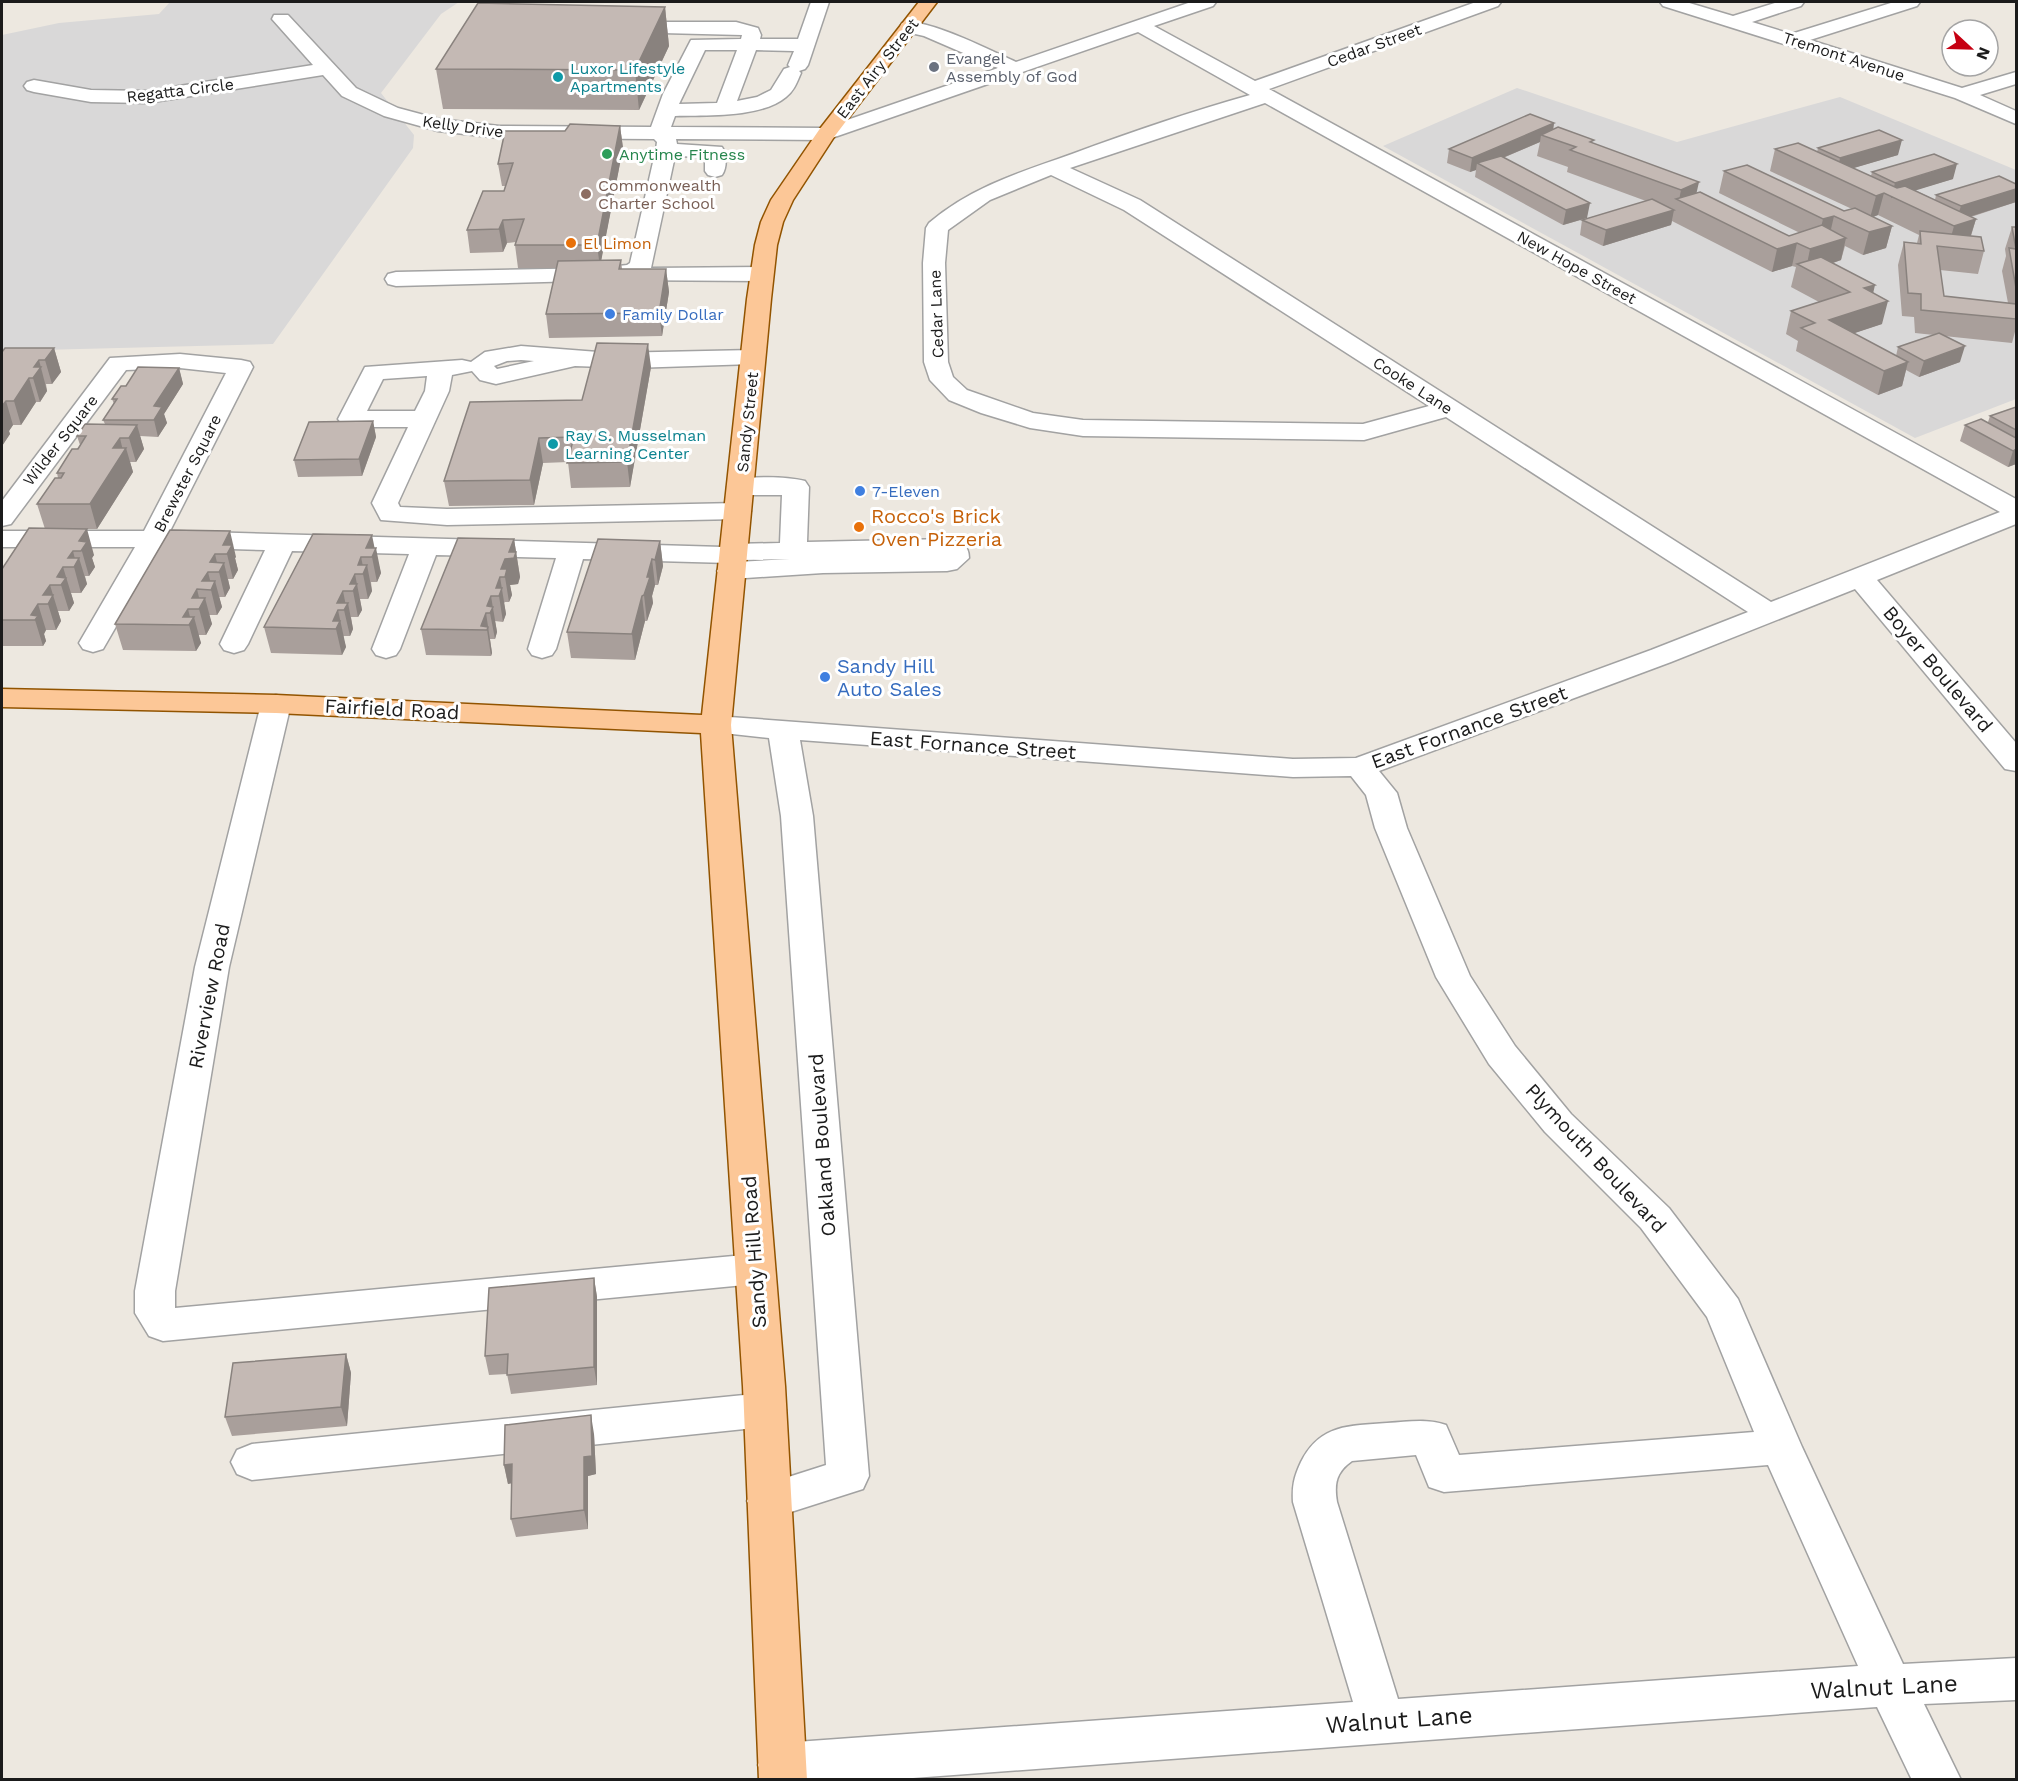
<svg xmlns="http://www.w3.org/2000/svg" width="2018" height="1781" font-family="'Work Sans',sans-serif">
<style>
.residential{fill:#d9d8d8}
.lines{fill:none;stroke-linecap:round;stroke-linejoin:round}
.minor-casing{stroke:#a2a2a2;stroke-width:3}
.major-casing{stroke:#925400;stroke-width:3}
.minor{fill:#fff;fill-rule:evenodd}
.major{fill:#fcc797;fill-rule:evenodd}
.wall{fill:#a99f9b;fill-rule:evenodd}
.shaded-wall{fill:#89827e}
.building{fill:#c4b9b4;stroke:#89827e;stroke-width:1.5}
.worship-dot{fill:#6b7280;stroke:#fff;stroke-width:2}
.culture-dot{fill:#0f9aa8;stroke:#fff;stroke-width:2}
.leisure-dot{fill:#2e9e5b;stroke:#fff;stroke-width:2}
.education-dot{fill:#8d6e63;stroke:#fff;stroke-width:2}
.food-dot{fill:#e8710a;stroke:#fff;stroke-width:2}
.shop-dot{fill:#3f7fe0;stroke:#fff;stroke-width:2}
.labels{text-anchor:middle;stroke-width:6;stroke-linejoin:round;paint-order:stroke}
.far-street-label{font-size:16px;fill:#1b1b1b;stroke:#fff}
.far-worship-label{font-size:16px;fill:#5b616d;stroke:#fff;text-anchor:start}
.far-culture-label{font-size:16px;fill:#0d838f;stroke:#fff;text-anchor:start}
.far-leisure-label{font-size:16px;fill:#27864d;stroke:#fff;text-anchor:start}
.far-education-label{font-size:16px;fill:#785e54;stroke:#fff;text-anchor:start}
.far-food-label{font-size:16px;fill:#c56008;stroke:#fff;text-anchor:start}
.far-shop-label{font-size:16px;fill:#366cbe;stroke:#fff;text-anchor:start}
.food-label{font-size:20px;fill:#c56008;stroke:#fff;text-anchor:start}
.shop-label{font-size:20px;fill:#366cbe;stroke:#fff;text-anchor:start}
.street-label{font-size:20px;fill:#1b1b1b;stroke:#fff}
.near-street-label{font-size:24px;fill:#1b1b1b;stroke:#fff}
</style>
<rect width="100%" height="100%" fill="#ede8e0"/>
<g class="residential">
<polygon points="170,2 459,2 441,14 381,93 414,135 413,148 273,344 2,351 2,35 59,23 159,14"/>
<polygon points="1517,88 1677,142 1840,97 2016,170 2016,399 1915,438 1383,146"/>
</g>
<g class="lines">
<g class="minor-casing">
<g id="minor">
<path d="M811,2H829L808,65L805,69L799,71L801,73C797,82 794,91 786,97C761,118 707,115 675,116L671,127L824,128L998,68L924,36L902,31L900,27L902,23C926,17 991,51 1016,62L1191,2H1216L1213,6L1154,26L1255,81L1476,2H1501L1498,6L1269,89L2016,499V524L1877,580L2016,743V771L2005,769L1855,589L1671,662L1379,771L1397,793L1407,828L1470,976L1515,1046L1571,1114L1669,1208L1738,1299L1802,1447L1903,1664L2016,1658V1700L1924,1704L1961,1780H1912L1877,1707L886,1780H765L758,1765L765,1749L782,1743L1353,1702L1293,1502C1292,1486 1294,1477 1301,1462C1320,1424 1349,1426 1387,1423C1407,1422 1426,1418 1446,1425L1459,1455L1754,1432L1707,1317L1641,1228L1545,1132L1489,1064L1436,977L1375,828L1366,795L1351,776L1293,777L800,740L813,816L869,1476L863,1489L769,1519L754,1514L747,1501L754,1488L826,1465L781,816L769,738L705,731L701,725L705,719L716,716L1293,759L1356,758L1651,650L1748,612L1446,417L1364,440L1083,436L1030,428L981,413L949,400L930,380L924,362L923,263L926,228L929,223C971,187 1021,172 1072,154C1131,132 1190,112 1250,95L1138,32L826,140L676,139L677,144L722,147C727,154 727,168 722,175L715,177L708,175L705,171V157L675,156L651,268L762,267L770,269L773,274L770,279L762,281L616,280L396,286L388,284L385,279L388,274L396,272L601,268L627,265L630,263L656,149L657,142L654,139L499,138L438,131L384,116L342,96L323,75L147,103L91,102L34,92L27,90L24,86L27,82L34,80L91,90L147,91L313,65L272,19L274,15H288L356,88L398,108L439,119L499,126L651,127L663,94L691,40L741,39L742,35L622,32L615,30L613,26L615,22H736L758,28L761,35L760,39H798ZM705,50H737L717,103L679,104ZM756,50L794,51L788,65L790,67L784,69L771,90L757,97L737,101ZM1265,103L2000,512L1771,602L1140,200L1070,168ZM1051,175L1124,210L1429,406L1363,424L1083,420L1033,413L967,390L953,377L948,362L945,263L948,230L990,200ZM1416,1455L1429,1487L1444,1492L1768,1465L1858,1666L1398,1699L1337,1502C1334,1484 1336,1472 1352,1461Z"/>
<polygon points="1660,2 1686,2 1733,16 1778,2 1804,2 1801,6 1752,22 1791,34 1894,2 1920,2 1917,6 1810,40 1962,88 2016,72 2016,84 1980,95 2016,111 2016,124 1955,98 1663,6"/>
<path d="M521,346L611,353L753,350L762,352L765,357L762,362L753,364L632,368L575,366L496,384L480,380L472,371L452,375L449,391L398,503L400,507L447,509L738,503L747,505L751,511L747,517L738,519L447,525L381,520L372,503L408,427H351L342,424L338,419L365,367L462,360L471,362L485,352ZM521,360L534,361L497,369L494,366L507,361ZM427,376L425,391L415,411H367L383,379Z"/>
<path d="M180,354L241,360L250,362L253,367L170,531L723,547L733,544L780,543L782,495H740L731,493L727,487L731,481C752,476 784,476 805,481L809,487L807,542L948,539C960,542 969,544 969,558L957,569L947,571L823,573L731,579L721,577L717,571L721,565L729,563L583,559L556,649L552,655L542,658L532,655L528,649L556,558L436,555L400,649L396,655L386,658L376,655L372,649L409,554L292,551L248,644L244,650L234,653L224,650L220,644L265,550L162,547L103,649L93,652L83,649L79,643L135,547H2V531H144L226,373L180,368L126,370L11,524L2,526V501L110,358ZM790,559L737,562L743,560Z"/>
<polygon points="276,695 287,698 291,704 229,967 175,1291 175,1308 755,1254 769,1258 775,1269 769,1280 755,1284 163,1341 149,1336 135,1313 135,1291 195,967 261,704 265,698"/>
<polygon points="765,1393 780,1398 786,1410 780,1422 765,1427 252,1480 237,1474 231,1462 237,1450 252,1444"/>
</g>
</g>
<g class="major-casing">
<polygon id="major" points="919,2 937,2 834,137 793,200 783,222 777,245 771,299 731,725 785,1386 807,1780 759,1780 743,1386 701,733 276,713 2,707 2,689 276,695 702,715 747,299 755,245 761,222 771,200 819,130"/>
</g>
<use href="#minor" class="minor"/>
<use href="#major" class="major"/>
</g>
<g class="wall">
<polygon points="665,7 669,46 639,110 443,109 436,69"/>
<path d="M1554,123L1553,130L1593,143L1696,193L1789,236L1800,233L1719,193L1724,171L1844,211L1852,209L1770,171L1775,149L1817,152L1818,148L1898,155L1853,168L1871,176L1872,172L1953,179L1915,190L1935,200L1936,195L2016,184V202L1971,217L1976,219L1971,236L1984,251L1978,274L1940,270L1944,296L2008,303L2002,271L2006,256L2005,249L2012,227H2016V328L2012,343L1944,336L1960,362L1919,377L1906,370L1902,386L1878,395L1796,351L1798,341L1786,334L1791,311L1819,302L1791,287L1796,267L1792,266L1772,272L1672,221L1671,225L1603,246L1580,235L1582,220L1646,201L1567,172L1568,167L1537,156L1540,142L1503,158L1587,218L1563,225L1475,177L1476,170L1470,172L1447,163L1449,149ZM1878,215L1919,235L1917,243L1904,242L1898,265L1902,316L1914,317L1915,333L1934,335L1898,347L1896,356L1854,333L1882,324L1873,293L1833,263L1841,260L1845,246L1863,255L1886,248L1892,226L1873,217Z"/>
<polygon points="620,126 623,148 601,260 621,260 622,269 666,269 669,292 662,336 549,338 546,314 557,268 518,268 515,245 516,242 507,243 503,252 470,253 467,230 504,191 505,186 502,186 498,164 565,131"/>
<polygon points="54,348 61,372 52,384 46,384 47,391 40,402 36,402 21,425 13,425 9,431 10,434 2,446 2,352"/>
<polygon points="651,367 630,487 571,488 568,462 543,463 534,505 449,506 444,481 582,400"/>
<polygon points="179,368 183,384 164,414 167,423 158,437 140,436 144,449 136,462 130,462 133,472 97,529 45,529 37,504 58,478 57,473 80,445 77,436 105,424 103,420 114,404 112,399"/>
<polygon points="2016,407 2016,464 2008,467 1960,441 1965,425 1988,422 1990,416"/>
<polygon points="373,421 376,437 362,476 298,477 294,460"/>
<polygon points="29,528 94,555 92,558 95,567 89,576 85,576 87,584 81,593 71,593 74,603 69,611 58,611 61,621 56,630 46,630 44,634 46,641 43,646 2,646 2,569"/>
<polygon points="170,530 236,557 235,558 238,570 233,579 228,579 230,588 225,597 219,597 222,607 217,615 209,615 212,624 206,635 198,635 201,643 196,651 123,650 115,624"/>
<polygon points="313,534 374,548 381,573 377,582 371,582 372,591 368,599 360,599 362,610 358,617 351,617 353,629 350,636 344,636 343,637 346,647 342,655 271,653 264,627"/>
<polygon points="514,539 520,577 518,584 510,585 512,595 509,602 505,602 504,603 506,614 503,622 495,621 497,632 495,639 490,639 492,653 491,656 426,655 421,629"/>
<polygon points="660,541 663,566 658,585 655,585 652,596 653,603 647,621 645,621 635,660 571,658 567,632"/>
<polygon points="594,1278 597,1297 597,1385 511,1394 507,1374 489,1375 485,1356"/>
<polygon points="346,1354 351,1373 347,1426 232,1436 225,1417"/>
<polygon points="594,1434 596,1474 588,1476 588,1529 516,1537 511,1519 512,1483 508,1484 504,1465"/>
</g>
<g class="shaded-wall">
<polygon points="665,7 669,46 639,110 635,70"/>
<polygon points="1554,123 1552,137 1541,135 1540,142 1483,166 1477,163 1476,170 1470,172 1472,158"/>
<polygon points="620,126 623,148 600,267 597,245"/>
<polygon points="1902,140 1898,155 1837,173 1840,158"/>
<polygon points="1957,164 1953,179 1891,198 1895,183"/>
<polygon points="1699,182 1694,204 1679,200 1681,190"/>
<polygon points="2016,189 2016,202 1956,221 1961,206"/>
<polygon points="1884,193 1878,215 1870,218 1876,196"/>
<polygon points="1590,203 1587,218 1563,225 1566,210"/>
<polygon points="1674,210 1671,225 1603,246 1606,230"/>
<polygon points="1834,216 1829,238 1818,241 1823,219"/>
<polygon points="1976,219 1969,241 1948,248 1954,226"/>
<polygon points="503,220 507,243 503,252 499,229"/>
<polygon points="1892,226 1886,248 1863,255 1869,232"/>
<polygon points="1846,238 1841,260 1809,271 1806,269 1810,249"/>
<polygon points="1797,243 1792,266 1772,272 1777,249"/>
<polygon points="666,269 669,292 662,336 659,313"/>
<polygon points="1875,285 1870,307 1888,301 1882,324 1828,342 1829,320 1864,288"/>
<polygon points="648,344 651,367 630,487 627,462"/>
<polygon points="1965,346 1960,362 1919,377 1924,361"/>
<polygon points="54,348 61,372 52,384 45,360"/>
<polygon points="39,360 47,391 40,402 33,378 34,367"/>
<polygon points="1908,362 1902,386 1878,395 1884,371"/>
<polygon points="179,368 183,384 164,414 167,423 158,437 154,420 154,406"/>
<polygon points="29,378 36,402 21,425 14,401"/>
<polygon points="6,401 13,425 9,431 10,434 2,446 2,406"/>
<polygon points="373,421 376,437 362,476 359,459"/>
<polygon points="137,425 144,449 136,462 129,438"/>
<polygon points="120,438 123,451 126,448 133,472 97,529 90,504 113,448"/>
<polygon points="539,438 543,463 534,505 530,480"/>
<polygon points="2016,449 2016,464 2008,467 2013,451"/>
<polygon points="87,529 94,555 92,558 95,567 89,576 79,541"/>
<polygon points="230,531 236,557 235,558 238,570 233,579 227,554 223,545"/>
<polygon points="372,535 375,550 376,548 381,573 377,582 372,557 366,548"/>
<polygon points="514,539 520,577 518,584 510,585 512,595 509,602 505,577 501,569"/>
<polygon points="660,541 663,566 658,585 655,560"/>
<polygon points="73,551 76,563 79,558 87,584 81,593 74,567 68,558"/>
<polygon points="215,554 219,571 224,563 230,588 225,597 219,572 210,562"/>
<polygon points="361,557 364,571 367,565 372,591 368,599 363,574 358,565"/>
<polygon points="652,559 655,585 652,596 653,603 647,621 644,595 647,577"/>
<polygon points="63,567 74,603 69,611 61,585 57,577"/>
<polygon points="208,572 212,588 215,581 222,607 217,615 211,590 202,581"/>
<polygon points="355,574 362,610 358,617 353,591 350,584"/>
<polygon points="500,577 506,614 503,622 499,596 496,588"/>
<polygon points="50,585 61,621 56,630 48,604 43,595"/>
<polygon points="197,589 201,606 205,598 212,624 206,635 199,609 192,598"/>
<polygon points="343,591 346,606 348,603 353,629 350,636 344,610 337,603"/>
<polygon points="491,596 497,632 495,639 490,613 487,606"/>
<polygon points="642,596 645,621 635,660 632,634"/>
<polygon points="38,604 46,630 44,634 46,641 43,646 35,620 31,615"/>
<polygon points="188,609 191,621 194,617 201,643 196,651 189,625 183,617"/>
<polygon points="338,610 346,647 342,655 336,629 333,621"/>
<polygon points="486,613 492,653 491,656 487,630 481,626"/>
<polygon points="594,1278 597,1297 597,1385 594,1367"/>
<polygon points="346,1354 351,1373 347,1426 341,1407"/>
<polygon points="591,1415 594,1434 596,1474 588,1476 588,1529 584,1510 584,1457"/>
<polygon points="512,1464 516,1482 508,1484 504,1465"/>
</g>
<g class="building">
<polygon points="478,3 665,7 635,70 436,69"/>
<polygon points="1530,114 1554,123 1472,158 1449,149"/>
<polygon points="570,124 620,126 597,245 515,245 524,219 503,220 499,229 467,230 483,191 504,191 513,163 498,164 505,131 565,131"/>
<polygon points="1558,127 1594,140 1590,142 1699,182 1681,190 1570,150 1576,147 1541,135"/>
<polygon points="1879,130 1902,140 1840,158 1818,148"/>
<polygon points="1798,143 1897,188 1905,186 1976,219 1954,226 1884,193 1876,196 1775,149"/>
<polygon points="1934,154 1957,164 1895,183 1872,172"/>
<polygon points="1501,156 1590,203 1566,210 1477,163"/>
<polygon points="1747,165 1844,211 1855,208 1892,226 1869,232 1834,216 1823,219 1724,171"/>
<polygon points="1999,176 2016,184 2016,189 1961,206 1936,195"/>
<polygon points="1700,192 1789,236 1822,225 1846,238 1810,249 1797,243 1777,249 1676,199"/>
<polygon points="1652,199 1674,210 1606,230 1582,220"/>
<polygon points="2012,227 2016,227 2016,288 2009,248 2016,249"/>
<polygon points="1920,231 1981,237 1984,251 1937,246 1944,296 2016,304 2016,319 1921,310 1921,294 1908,293 1904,242 1921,244"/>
<polygon points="1821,257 1875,285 1864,288 1888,301 1829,320 1908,362 1884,371 1801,328 1815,323 1791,311 1850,292 1797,264"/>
<polygon points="621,260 619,269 666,269 659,313 546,314 558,261"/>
<polygon points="1939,333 1965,346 1924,361 1898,347"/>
<polygon points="597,343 648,344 627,462 567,463 574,437 539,438 530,480 444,481 470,402 582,400"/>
<polygon points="5,348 54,348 45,360 39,360 34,367 41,367 33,378 29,378 14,401 6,401 2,406 2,352"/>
<polygon points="138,367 179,368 154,406 162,407 154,420 103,420 117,399 112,399 121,386 126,386"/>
<polygon points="2016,407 2016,430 1990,416"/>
<polygon points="1981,419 2016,438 2016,449 2013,451 1965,425"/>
<polygon points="373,421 359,459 294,460 309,422"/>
<polygon points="85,424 137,425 129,438 120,438 113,448 126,448 90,504 37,504 55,478 61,478 64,473 57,473 72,449 78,449 86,436 77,436"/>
<polygon points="29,528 87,529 79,541 87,542 81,551 73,551 68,558 79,558 74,567 63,567 57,577 66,578 61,585 50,585 43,595 53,595 48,604 38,604 31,615 38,616 35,620 2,620 2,569"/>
<polygon points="170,530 230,531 223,545 232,545 227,554 215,554 210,562 224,563 219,572 208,572 202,581 215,581 211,590 197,589 192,598 205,598 199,609 188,609 183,617 194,617 189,625 115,624"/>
<polygon points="313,534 372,535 366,548 376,548 372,557 361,557 358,565 367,565 363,574 355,574 350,584 357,584 353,591 343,591 337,603 348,603 344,610 338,610 333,621 340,621 336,629 264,627"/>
<polygon points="458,538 514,539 509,552 516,552 514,558 505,559 501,569 507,569 505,577 500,577 496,588 502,588 499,596 491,596 487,606 493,607 490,613 486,613 481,626 488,627 487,630 421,629"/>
<polygon points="598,539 660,541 655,560 652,559 647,577 650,577 644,595 642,596 632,634 567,632"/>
<polygon points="594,1278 594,1367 507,1375 508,1354 485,1356 489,1288"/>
<polygon points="346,1354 341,1407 225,1417 233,1363"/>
<polygon points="591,1415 592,1456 584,1457 584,1510 511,1519 512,1464 504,1465 505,1425"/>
</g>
<circle class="worship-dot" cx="934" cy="67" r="6"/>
<g class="culture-dot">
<circle cx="558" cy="77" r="6"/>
<circle cx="553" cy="444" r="6"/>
</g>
<circle class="leisure-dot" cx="607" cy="154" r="6"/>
<circle class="education-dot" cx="586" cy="194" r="6"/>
<g class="food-dot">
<circle cx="571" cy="243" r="6"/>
<circle cx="859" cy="527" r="6"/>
</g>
<g class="shop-dot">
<circle cx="610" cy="314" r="6"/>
<circle cx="860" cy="491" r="6"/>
<circle cx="825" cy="677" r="6"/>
</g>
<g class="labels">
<g class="far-street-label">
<text transform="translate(1374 45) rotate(-20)" y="6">Cedar Street</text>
<text transform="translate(1844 56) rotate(18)" y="6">Tremont Avenue</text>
<text transform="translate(877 68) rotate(-52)" y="6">East Airy Street</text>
<text transform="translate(180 90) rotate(-7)" y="6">Regatta Circle</text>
<text transform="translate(463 126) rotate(8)" y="6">Kelly Drive</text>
<text transform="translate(1577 267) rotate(29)" y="6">New Hope Street</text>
<text transform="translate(936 314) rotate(-92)" y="6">Cedar Lane</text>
<text transform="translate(1413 385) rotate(33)" y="6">Cooke Lane</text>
<text transform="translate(747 422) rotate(-84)" y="6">Sandy Street</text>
<text transform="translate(60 440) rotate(-52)" y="6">Wilder Square</text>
<text transform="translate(187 473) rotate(-63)" y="6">Brewster Square</text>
</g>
<g class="far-worship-label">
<text x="946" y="64">Evangel<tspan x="946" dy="18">Assembly of God</tspan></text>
</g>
<g class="far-culture-label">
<text x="570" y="74">Luxor Lifestyle<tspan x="570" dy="18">Apartments</tspan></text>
<text x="565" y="441">Ray S. Musselman<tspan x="565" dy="18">Learning Center</tspan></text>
</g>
<g class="far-leisure-label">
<text x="619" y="160">Anytime Fitness</text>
</g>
<g class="far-education-label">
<text x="598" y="191">Commonwealth<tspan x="598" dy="18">Charter School</tspan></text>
</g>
<g class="far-food-label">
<text x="583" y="249">El Limon</text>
</g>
<g class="far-shop-label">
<text x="622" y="320">Family Dollar</text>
<text x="872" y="497">7-Eleven</text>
</g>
<g class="food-label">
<text x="871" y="523">Rocco's Brick<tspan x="871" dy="23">Oven Pizzeria</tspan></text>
</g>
<g class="shop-label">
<text x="837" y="673">Sandy Hill<tspan x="837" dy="23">Auto Sales</tspan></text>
</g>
<g class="street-label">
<text transform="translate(1938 669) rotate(50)" y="7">Boyer Boulevard</text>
<text transform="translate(392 709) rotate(3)" y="7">Fairfield Road</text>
<text transform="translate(1469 727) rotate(-20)" y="7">East Fornance Street</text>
<text transform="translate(973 745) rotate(4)" y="7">East Fornance Street</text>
<text transform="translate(209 996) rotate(-79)" y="7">Riverview Road</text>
<text transform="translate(822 1145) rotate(-94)" y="7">Oakland Boulevard</text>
<text transform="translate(1596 1158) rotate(47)" y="7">Plymouth Boulevard</text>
<text transform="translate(754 1252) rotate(-94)" y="7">Sandy Hill Road</text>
</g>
<g class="near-street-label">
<text transform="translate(1884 1687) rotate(-3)" y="8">Walnut Lane</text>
<text transform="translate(1399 1720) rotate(-4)" y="8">Walnut Lane</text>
</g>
</g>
<rect width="2018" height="1781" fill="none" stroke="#1b1b1b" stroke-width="6"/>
<g transform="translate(1970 48) rotate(112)"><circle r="28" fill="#ffffff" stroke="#a4a4a4" stroke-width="1.5"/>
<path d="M0-4.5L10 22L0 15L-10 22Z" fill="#c60012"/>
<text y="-9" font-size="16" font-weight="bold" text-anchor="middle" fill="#1b1b1b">N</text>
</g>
</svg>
